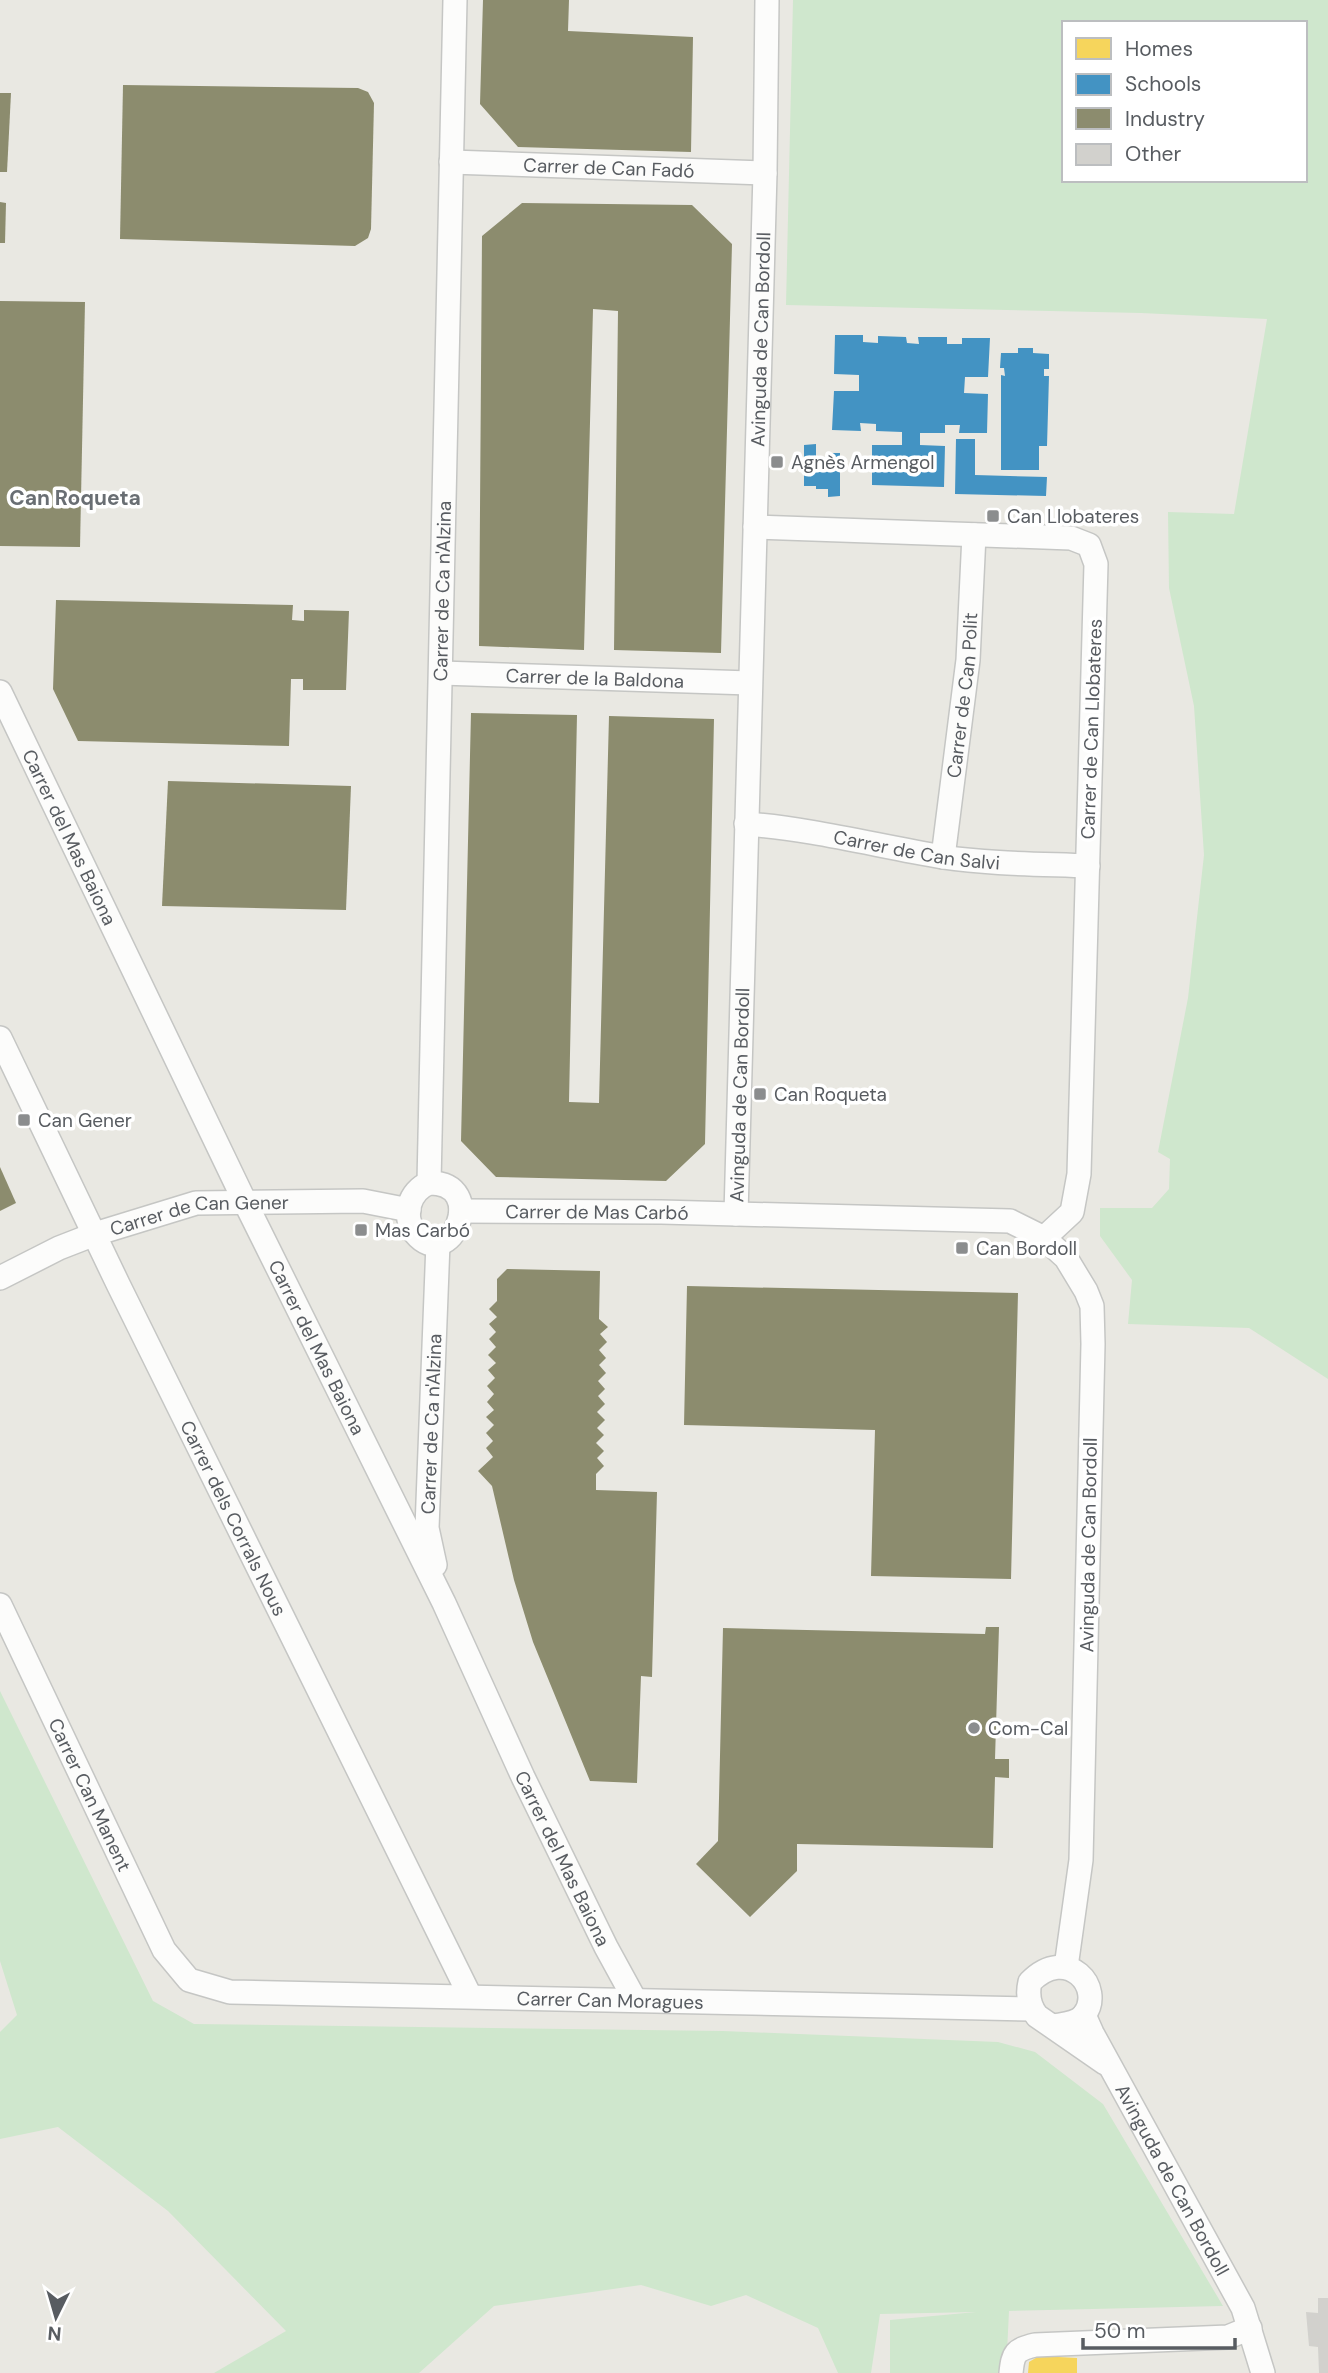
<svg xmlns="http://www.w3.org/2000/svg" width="1328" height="2373" font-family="'DM Sans',sans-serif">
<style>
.green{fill:#cfe7cd;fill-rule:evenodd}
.homes{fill:#f6d55c}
.schools{fill:#4393c3}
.industry{fill:#8c8c6e}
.building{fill:#d2d1cd}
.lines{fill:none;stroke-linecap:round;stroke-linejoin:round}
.minor-casing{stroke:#c5c6c4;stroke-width:26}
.minor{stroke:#fcfcfb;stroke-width:23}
.poi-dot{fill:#8b8d8e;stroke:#fff;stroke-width:2.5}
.labels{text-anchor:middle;stroke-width:7;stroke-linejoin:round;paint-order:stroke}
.street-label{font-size:19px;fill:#585c61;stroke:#fff}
.poi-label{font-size:19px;fill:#585c61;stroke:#fff;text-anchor:start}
.neighbourhood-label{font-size:21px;font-weight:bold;fill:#696e73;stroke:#fff}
</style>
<rect width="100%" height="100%" fill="#e9e8e2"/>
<g class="green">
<path d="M793,0H1328V1379L1249,1328L1128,1324L1132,1280L1100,1236V1208H1152L1169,1189L1170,1159L1158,1152L1188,998L1204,855L1194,706L1169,588L1168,512L1234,514L1267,319L1141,313L786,305ZM1064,23H1305V180H1064Z"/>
<polygon points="0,1691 153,2001 194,2024 723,2031 998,2042 1035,2052 1103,2104 1223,2306 1009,2311 1006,2373 890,2373 890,2320 976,2312 880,2314 871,2373 838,2373 818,2328 746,2295 711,2306 641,2285 494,2306 419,2373 214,2373 286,2331 168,2211 58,2127 0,2139 0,2032 17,2015 0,1961"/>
</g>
<polygon class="homes" points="1039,2356 1077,2358 1077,2373 1028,2373 1029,2362"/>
<g class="schools">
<polygon points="835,335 863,335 863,342 878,343 878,336 906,337 907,343 919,344 918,337 947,337 947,344 962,344 962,338 990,338 988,377 965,377 964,393 988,394 987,433 959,433 960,425 945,425 945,433 920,433 920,445 945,446 944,487 872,485 872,445 902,445 902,432 876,431 876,424 860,423 861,431 832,430 834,391 859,391 859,375 834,374"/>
<polygon points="1018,348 1033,348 1033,353 1049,354 1049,369 1044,369 1044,376 1049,376 1047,446 1039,446 1039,470 1001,470 1001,375 1005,376 1004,368 1000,368 1001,353 1018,353"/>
<polygon points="956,439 975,439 975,475 1047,477 1046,496 955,494"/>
<polygon points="816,444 816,458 828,458 828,453 840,453 840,496 828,497 828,489 816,489 816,486 804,486 804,445"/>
</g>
<g class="industry">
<polygon points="483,0 569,0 568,31 693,37 691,152 518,147 480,104"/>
<polygon points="123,85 358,88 368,92 374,103 371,229 368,238 355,246 120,239"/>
<polygon points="0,93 11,93 7,172 0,172"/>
<polygon points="0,202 6,203 5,243 0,243"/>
<polygon points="522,203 692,205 732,244 721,653 614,650 618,311 593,309 584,650 479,646 482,236"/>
<polygon points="0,301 85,302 80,547 0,546"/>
<polygon points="56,600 293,605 292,620 304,621 304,610 349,611 346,690 303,690 303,679 291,679 289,746 78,741 53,689"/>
<polygon points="471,713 577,715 569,1102 599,1103 609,716 714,719 705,1144 666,1181 496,1177 461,1141"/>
<polygon points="168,781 351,786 346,910 162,906"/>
<polygon points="0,1167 16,1203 0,1211"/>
<polygon points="507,1269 600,1271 599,1319 608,1327 600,1334 607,1342 599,1350 606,1358 599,1365 606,1373 598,1381 605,1389 598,1396 605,1404 597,1412 605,1420 597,1428 604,1435 596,1443 604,1451 597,1458 604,1466 596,1474 596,1490 657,1492 652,1677 641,1676 637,1783 590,1781 533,1642 514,1580 492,1486 478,1471 493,1457 486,1448 493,1441 486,1433 494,1425 486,1417 494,1410 487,1402 494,1394 487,1386 495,1378 488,1370 496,1363 488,1355 496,1347 489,1339 496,1332 489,1324 497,1317 489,1309 497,1301 497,1279"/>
<polygon points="687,1286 1018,1293 1011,1579 871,1576 875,1430 684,1425"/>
<polygon points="986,1627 999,1627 995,1759 1009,1759 1009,1778 995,1777 993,1848 797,1844 797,1871 750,1917 696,1864 718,1841 723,1628 985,1634"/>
</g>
<polygon class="building" points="1318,2298 1328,2298 1328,2373 1319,2373 1318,2347 1309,2346 1306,2312 1318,2313"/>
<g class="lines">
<g class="minor-casing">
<g id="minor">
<path id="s1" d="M451,162L765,173"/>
<polyline points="755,527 1071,538 1089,545 1096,564 1079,1174 1072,1212 1044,1238"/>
<path id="s2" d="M441,673L750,683"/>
<path id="s3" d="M0,692L245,1202L444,1603L523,1777L606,1947L635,2000"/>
<path id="s4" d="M746,824C813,829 877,846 943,857C990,864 1040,864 1088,866"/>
<path id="s5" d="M943,857L968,660L974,535"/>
<path id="s6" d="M0,1038L118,1284L470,1996"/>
<path id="s7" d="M429,1183L455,0"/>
<path d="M429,1183C490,1182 450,1276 415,1233C402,1216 409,1191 429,1183Z"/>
<path id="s8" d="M461,1211L661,1212L1010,1221L1044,1238L1066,1258L1086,1291L1092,1306L1093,1344L1081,1860L1066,1967"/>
<path id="s9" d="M736,1214L765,173L767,0"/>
<path id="s10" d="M0,1278L59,1248L95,1234L196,1203L363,1201L409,1210"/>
<path id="s11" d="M435,1565L427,1528L438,1243"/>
<path id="s12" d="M0,1605L164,1950L189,1980L230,1992L1032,2009"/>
<path id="s13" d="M1084,2015L1092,2033L1243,2308L1263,2373"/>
<path d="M1053,2026C1064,2024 1077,2024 1084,2015C1105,1988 1067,1944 1030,1982C1027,1995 1029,2006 1037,2016L1105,2063"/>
<path d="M1011,2373C1013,2353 1015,2350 1035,2345L1228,2337L1250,2328"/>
</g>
</g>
<use href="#minor" class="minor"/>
</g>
<g class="poi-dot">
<rect x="770" y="455" width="14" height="14" rx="3.5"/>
<rect x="986" y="509" width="14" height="14" rx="3.5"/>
<rect x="753" y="1087" width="14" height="14" rx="3.5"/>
<rect x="17" y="1113" width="14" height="14" rx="3.5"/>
<rect x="354" y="1223" width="14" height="14" rx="3.5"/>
<rect x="955" y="1241" width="14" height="14" rx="3.5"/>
<circle cx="974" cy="1728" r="7"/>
</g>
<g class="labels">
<g class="street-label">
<text dy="7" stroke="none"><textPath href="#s1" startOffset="158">Carrer de Can Fadó</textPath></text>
<text dy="7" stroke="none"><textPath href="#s9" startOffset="875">Avinguda de Can Bordoll</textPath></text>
<text dy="7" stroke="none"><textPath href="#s7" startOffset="592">Carrer de Ca n'Alzina</textPath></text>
<text dy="7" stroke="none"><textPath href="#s2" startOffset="154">Carrer de la Baldona</textPath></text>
<text dy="7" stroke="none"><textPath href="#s5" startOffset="163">Carrer de Can Polit</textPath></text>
<text transform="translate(1091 729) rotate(-88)" y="7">Carrer de Can Llobateres</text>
<text dy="7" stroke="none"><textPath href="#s3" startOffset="161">Carrer del Mas Baiona</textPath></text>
<text dy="7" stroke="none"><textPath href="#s4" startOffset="173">Carrer de Can Salvi</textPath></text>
<text dy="7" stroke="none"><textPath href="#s9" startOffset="119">Avinguda de Can Bordoll</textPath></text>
<text dy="7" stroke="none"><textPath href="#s8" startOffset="136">Carrer de Mas Carbó</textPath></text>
<text dy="7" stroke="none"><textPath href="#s10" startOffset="212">Carrer de Can Gener</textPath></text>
<text dy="7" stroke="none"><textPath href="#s3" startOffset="728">Carrer del Mas Baiona</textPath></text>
<text dy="7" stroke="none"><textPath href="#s11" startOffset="142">Carrer de Ca n'Alzina</textPath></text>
<text dy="7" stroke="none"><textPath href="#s6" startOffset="534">Carrer dels Corrals Nous</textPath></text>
<text transform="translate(1088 1545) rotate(-89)" y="7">Avinguda de Can Bordoll</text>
<text dy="7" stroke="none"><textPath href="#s12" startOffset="210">Carrer Can Manent</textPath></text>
<text dy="7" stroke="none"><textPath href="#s3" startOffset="1295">Carrer del Mas Baiona</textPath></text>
<text dy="7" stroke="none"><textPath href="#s12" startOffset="844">Carrer Can Moragues</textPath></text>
<text dy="7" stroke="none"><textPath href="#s13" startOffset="187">Avinguda de Can Bordoll</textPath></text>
</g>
<g class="poi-label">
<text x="791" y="469">Agnès Armengol</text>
<text x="1007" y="523">Can Llobateres</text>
<text x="774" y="1101">Can Roqueta</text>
<text x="38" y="1127">Can Gener</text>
<text x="375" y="1237">Mas Carbó</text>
<text x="976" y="1255">Can Bordoll</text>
<text x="988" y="1735">Com-Cal</text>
</g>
<g class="neighbourhood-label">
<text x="75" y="505">Can Roqueta</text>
</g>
</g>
<rect x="1062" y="21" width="245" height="161" fill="#ffffff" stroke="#bcbec0" stroke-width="2"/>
<rect x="1076" y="38" width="35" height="21" fill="#f6d55c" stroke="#bcbec0" stroke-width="2"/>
<text x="1125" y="56" font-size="21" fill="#585c61">Homes</text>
<rect x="1076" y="74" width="35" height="21" fill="#4393c3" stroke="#bcbec0" stroke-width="2"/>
<text x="1125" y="91" font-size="21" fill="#585c61">Schools</text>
<rect x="1076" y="108" width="35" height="21" fill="#8c8c6e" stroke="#bcbec0" stroke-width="2"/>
<text x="1125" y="126" font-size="21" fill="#585c61">Industry</text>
<rect x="1076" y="144" width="35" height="21" fill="#d2d1cd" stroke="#bcbec0" stroke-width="2"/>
<text x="1125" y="161" font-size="21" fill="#585c61">Other</text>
<g transform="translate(56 2317) rotate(185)" stroke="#ffffff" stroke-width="5" paint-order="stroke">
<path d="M0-5L12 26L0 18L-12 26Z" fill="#585c61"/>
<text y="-10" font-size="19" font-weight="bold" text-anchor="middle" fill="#585c61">N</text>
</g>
<path d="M1083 2338v10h152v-10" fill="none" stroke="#585c61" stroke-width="3.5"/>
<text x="1094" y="2338" font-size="21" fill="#585c61" stroke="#ffffff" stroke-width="5" paint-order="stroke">50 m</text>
</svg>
